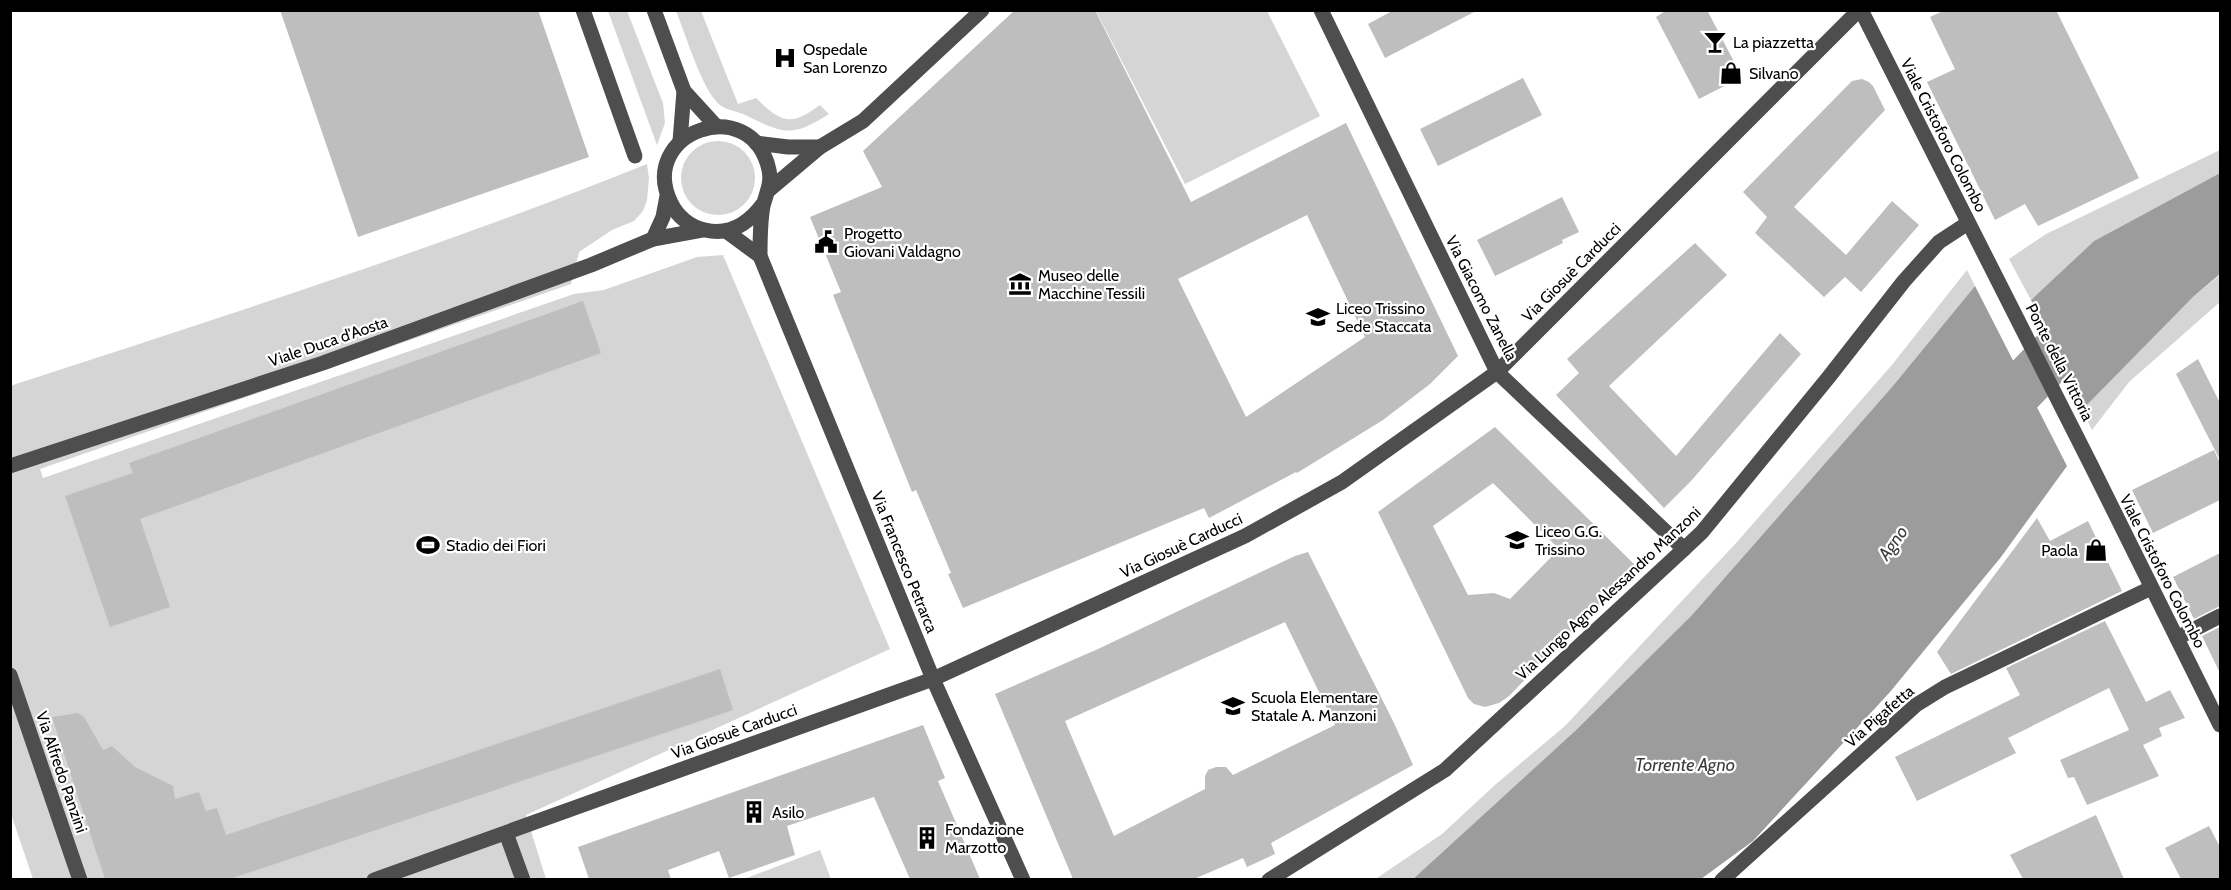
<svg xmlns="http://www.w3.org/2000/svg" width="2231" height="890" font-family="Cabin,sans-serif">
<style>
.green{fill:#d5d5d5}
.water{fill:#9c9c9c}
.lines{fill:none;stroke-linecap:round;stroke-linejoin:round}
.river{stroke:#9c9c9c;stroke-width:50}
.building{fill:#bebebe;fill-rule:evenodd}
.minor{stroke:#4e4e4e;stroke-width:15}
.labels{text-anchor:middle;stroke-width:4.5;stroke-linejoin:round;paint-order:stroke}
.poi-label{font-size:16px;fill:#000;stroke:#fff;text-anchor:start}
.street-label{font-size:16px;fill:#000;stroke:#fff}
.water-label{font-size:18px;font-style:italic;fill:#3d3d3d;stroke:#fff}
</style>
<rect width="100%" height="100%" fill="#fff"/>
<g class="green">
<polygon points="608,11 627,11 663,103 665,123 657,145"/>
<path d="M676,11H701L738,104L756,98C782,124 791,126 820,105L829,114C790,139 783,133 743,114C733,110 722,110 715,100C699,80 686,35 676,11Z"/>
<polygon points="1096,11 1267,11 1320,116 1185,184"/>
<circle cx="718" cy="178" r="37"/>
<polygon points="2220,150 2220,173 2094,241 2031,300 2009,259 2046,234"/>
<path d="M647,164L649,178L647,200L643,211L634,221L612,230L579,252L571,284L40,469L43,478L574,294L604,290L697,257L723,255L890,649L526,815L546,879H33L10,811V386C224,316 439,248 647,164Z"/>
<polygon points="1967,270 1975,286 1892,387 1692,615 1575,731 1413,879 1374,880 1442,834 1496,784 1565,726 1737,542 1891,366"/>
<polygon points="2220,275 2220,302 2129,382 2092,430 2082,410 2194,296"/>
<polygon points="820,850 831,879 744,879"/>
</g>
<g class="water">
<polygon points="2220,173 2220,274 2194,296 2082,410 2031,300 2094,241"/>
<polygon points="1975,286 2067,466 2001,557 1890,692 1753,841 1701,879 1413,879 1575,731 1692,615 1892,387"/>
</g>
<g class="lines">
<polyline class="river" points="1979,432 2102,304"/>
</g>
<g class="building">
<polygon points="280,10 538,10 589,157 358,237"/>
<path d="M1015,10H1095L1191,202L1346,123L1458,356L1430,384L1383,420L1297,473L1296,472L1209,518L1204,508L963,608L948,574L951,573L916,490L912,492L833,295L841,292L810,217L882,187L863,151ZM1307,215L1365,337L1246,417L1178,279Z"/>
<polygon points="1394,10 1478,10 1385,58 1368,24"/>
<polygon points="1667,10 1707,10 1742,77 1699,99 1656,17"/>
<polygon points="1945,10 2056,10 2139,178 2038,226 2025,204 1995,220 1927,82 1955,69 1930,17"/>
<polygon points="1523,78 1542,115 1438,166 1420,129"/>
<polygon points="1862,79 1869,82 1873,86 1885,110 1794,207 1846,255 1892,201 1919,225 1861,292 1845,277 1824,297 1755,233 1767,217 1743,192 1852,81"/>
<polygon points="1562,197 1579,232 1562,240 1563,243 1495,276 1477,240"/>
<polygon points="1695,243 1727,275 1609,386 1676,456 1780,333 1801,354 1691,481 1664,508 1556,395 1579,373 1567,359"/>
<polygon points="583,301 601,353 140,519 170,607 110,627 65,496 133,473 129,463"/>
<polygon points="2198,359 2220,403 2220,460 2176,374"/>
<path d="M1495,427L1636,566L1509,696L1499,703L1485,707L1474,704L1468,698L1378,512ZM1493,483L1559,549L1510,599L1494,593L1468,595L1433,526Z"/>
<polygon points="2214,450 2220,463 2220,500 2153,533 2132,490"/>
<polygon points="2037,518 2050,541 2088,521 2122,591 1951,674 1937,652"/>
<path d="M1308,552L1394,723L1413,765L1271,843L1275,854L1247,867L1243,858L1194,879H1073L995,694L1098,649L1295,556ZM1285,622L1335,725L1233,775L1226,767H1216L1208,770L1205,776V789L1114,836L1065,721Z"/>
<polygon points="2220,553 2220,606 2194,619 2173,577"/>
<polygon points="2105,621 2146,702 2170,690 2185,718 2159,728 2162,736 2143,745 2159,776 2087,805 2074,777 2068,778 2060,760 2129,730 2109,688 2008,738 2016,753 1917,801 1895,757 2020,695 2006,668"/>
<polygon points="2220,627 2220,673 2202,636"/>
<polygon points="720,669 733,710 230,879 105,879 52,717 78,713 84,717 103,750 112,746 135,767 173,786 175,799 199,792 206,811 217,808 226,835"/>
<polygon points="923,725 945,778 938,781 980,879 910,879 874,797 787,826 795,855 729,878 719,851 668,870 671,879 589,879 578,847"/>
<polygon points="2096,815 2124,879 2023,879 2010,855"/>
<polygon points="2209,826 2220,847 2220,879 2181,879 2165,848"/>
</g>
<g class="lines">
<g class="minor">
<polyline points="583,10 635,156"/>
<polyline points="654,10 684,91 680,141"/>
<polyline points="1321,10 1497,372 1684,549"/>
<polyline points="1861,10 2091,465 2220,725"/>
<polyline points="684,91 716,126"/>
<polyline points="756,143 788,147 820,147"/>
<polyline points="769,190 820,147 863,121 982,10"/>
<path d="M763,204C749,223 730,236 705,230C690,227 677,216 671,203C636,132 752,91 769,170C772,183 766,194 763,206C760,222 760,239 760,256L933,679L1023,880"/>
<polyline points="726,231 760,256"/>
<polyline points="653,239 663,217 667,196"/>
<polyline points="10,466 323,363 591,265 653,239 702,230"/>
<polyline points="2177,638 2220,616"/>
<polyline points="10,675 80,880"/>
<polyline points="506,833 523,880"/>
<polyline points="374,880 933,679 1245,536 1342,482 1497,372 1859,10"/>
<polyline points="1269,880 1445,770 1684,549 1702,532 1828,378 1904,281 1939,242 1968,223"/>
<polyline points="1722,880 1916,705 1945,687 2151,588"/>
</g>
</g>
<defs>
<g id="bar-bare" transform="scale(1.8)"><path d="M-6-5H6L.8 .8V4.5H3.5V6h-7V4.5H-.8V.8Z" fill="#000" stroke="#fff" stroke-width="2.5" paint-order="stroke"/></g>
<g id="hospital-bare" transform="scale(1.8)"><path d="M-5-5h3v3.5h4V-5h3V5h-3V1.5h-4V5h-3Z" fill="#000" stroke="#fff" stroke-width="2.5" paint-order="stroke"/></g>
<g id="shop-bare" transform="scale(1.8)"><path d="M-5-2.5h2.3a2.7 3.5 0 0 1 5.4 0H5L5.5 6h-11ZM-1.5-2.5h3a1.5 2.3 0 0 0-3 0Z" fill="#000" stroke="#fff" stroke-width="2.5" paint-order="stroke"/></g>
<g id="civic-bare" transform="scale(1.8)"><path d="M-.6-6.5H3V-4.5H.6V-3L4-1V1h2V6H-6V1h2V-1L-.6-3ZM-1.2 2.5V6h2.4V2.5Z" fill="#000" stroke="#fff" stroke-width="2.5" paint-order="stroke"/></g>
<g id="museum-bare" transform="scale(1.8)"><path d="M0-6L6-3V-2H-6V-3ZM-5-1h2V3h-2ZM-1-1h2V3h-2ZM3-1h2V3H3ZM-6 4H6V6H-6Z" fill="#000" stroke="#fff" stroke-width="2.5" paint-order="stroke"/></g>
<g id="school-bare" transform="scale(1.8)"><path d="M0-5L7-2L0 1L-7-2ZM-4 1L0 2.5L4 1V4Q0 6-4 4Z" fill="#000" stroke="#fff" stroke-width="2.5" paint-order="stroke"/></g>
<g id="stadium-bare" transform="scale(1.8)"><path d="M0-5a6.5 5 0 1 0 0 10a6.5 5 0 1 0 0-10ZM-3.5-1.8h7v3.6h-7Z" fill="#000" stroke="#fff" stroke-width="2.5" paint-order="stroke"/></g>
<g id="building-bare" transform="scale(1.8)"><path d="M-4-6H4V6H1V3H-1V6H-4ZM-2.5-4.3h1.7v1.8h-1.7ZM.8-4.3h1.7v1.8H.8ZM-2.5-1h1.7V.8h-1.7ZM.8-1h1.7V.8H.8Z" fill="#000" stroke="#fff" stroke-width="2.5" paint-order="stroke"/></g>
</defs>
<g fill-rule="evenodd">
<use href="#bar-bare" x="1715" y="42"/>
<use href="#hospital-bare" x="785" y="58"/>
<use href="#shop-bare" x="1731" y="73"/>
<use href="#civic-bare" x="826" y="242"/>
<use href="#museum-bare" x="1020" y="284"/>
<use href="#school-bare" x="1318" y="317"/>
<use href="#school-bare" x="1517" y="540"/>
<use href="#stadium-bare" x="428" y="545"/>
<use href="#shop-bare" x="2096" y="550"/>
<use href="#school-bare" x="1233" y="706"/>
<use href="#building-bare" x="754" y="812"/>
<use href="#building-bare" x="927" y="838"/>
</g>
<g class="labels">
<g class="poi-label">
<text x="1733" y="48">La piazzetta</text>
<text x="803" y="55">Ospedale<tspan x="803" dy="18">San Lorenzo</tspan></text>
<text x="1749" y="79">Silvano</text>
<text x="844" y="239">Progetto<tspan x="844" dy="18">Giovani Valdagno</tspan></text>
<text x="1038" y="281">Museo delle<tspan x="1038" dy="18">Macchine Tessili</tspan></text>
<text x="1336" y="314">Liceo Trissino<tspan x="1336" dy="18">Sede Staccata</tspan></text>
<text x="1535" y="537">Liceo G.G.<tspan x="1535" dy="18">Trissino</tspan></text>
<text x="446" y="551">Stadio dei Fiori</text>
<text x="2078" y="556" text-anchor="end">Paola</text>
<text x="1251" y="703">Scuola Elementare<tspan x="1251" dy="18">Statale A. Manzoni</tspan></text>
<text x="772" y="818">Asilo</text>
<text x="945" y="835">Fondazione<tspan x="945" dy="18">Marzotto</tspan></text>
</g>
<g class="street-label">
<text transform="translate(1944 135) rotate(63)" y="6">Viale Cristoforo Colombo</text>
<text transform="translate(1571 272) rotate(-45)" y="6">Via Giosuè Carducci</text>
<text transform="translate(1482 298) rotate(63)" y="6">Via Giacomo Zanella</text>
<text transform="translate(328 341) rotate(-19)" y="6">Viale Duca d'Aosta</text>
<text transform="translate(2060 362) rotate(63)" y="6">Ponte della Vittoria</text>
<text transform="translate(1181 545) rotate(-25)" y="6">Via Giosuè Carducci</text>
<text transform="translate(905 562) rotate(68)" y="6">Via Francesco Petrarca</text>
<text transform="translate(2163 571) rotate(63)" y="6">Viale Cristoforo Colombo</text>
<text transform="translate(1608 593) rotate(-43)" y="6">Via Lungo Agno Alessandro Manzoni</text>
<text transform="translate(1879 716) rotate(-41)" y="6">Via Pigafetta</text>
<text transform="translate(734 731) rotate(-20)" y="6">Via Giosuè Carducci</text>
<text transform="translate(62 772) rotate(71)" y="6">Via Alfredo Panzini</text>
</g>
<g class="water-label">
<text transform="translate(1893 543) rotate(-55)" y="6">Agno</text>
<text x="1685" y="771">Torrente Agno</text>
</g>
</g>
<rect width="2231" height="890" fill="none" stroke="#000000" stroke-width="24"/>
</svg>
